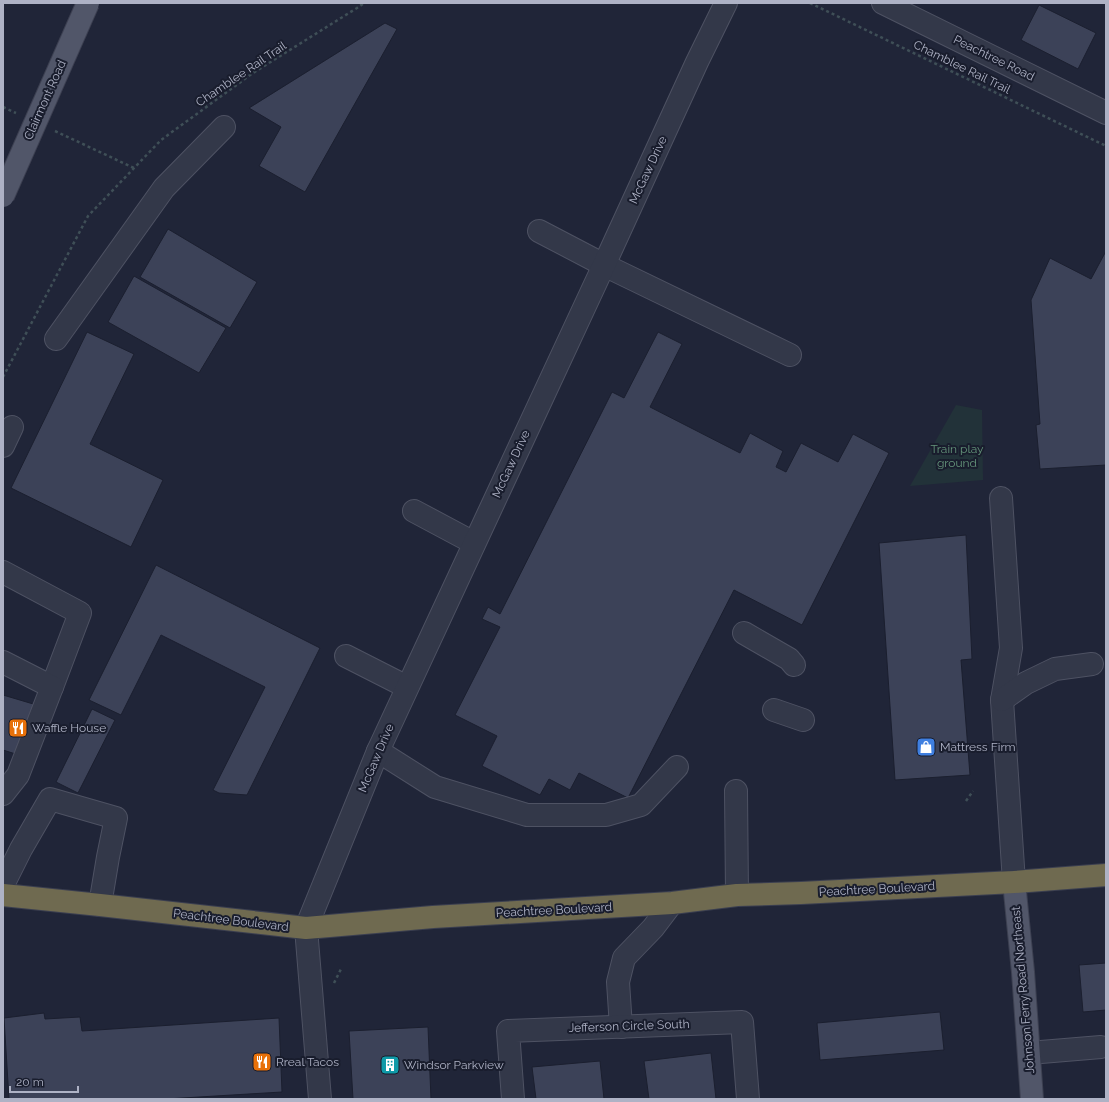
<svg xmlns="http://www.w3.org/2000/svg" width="1109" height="1102" font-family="Raleway,sans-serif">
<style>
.green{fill:#223239}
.building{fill:#3c4258;stroke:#1b1f2f}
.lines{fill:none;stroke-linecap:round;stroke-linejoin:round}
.minor-casing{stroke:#4e5263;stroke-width:24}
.major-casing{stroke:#3d4152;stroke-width:24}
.highway-casing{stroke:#3b3f50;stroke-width:24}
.path{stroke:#3f4f57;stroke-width:2.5;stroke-dasharray:3 3;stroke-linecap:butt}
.minor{stroke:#333849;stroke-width:22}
.major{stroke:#515669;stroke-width:22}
.highway{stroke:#6f6a50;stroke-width:22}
.major-bridge-casing{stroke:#3d4152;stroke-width:24;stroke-linecap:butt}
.major-bridge{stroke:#515669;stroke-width:22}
.labels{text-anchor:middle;stroke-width:4;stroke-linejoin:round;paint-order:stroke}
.street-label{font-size:12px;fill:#aeb2c5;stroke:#191d2d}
.park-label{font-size:12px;fill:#65967b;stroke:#191d2d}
.poi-label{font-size:12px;fill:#aeb2c5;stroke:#191d2d;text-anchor:start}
</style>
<rect width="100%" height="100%" fill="#202538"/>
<polygon class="green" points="956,405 982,410 983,480 910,486"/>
<g class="building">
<polygon points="1039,5 1096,33 1078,69 1021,40"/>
<polygon points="385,23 397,29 305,192 259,166 281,127 249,108"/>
<polygon points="168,229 257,282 230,328 140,277"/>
<polygon points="1106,251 1106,465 1040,469 1036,425 1040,424 1031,300 1050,258 1091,279"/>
<polygon points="134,276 226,328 199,373 108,322"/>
<polygon points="87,332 134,354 90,444 163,480 131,547 11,488"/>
<polygon points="658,332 682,344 650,407 740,453 750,433 783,451 776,467 786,472 801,443 838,462 853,434 889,453 802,625 734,590 628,798 579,773 570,790 549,779 540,795 482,766 497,736 455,715 500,627 482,619 488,607 500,614 612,392 624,398"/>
<polygon points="966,535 972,659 961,660 970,775 895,780 879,543"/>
<polygon points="156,565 320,648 247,795 219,793 213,790 265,687 161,635 121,715 89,700"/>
<polygon points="3,695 40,706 25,757 3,750"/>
<polygon points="92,709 115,720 78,793 56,782"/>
<polygon points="1106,963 1106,1010 1083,1012 1079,965"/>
<polygon points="940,1012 944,1050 820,1060 817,1023"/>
<polygon points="44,1013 45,1019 80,1017 82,1031 279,1018 282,1092 166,1099 9,1099 4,1018"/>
<polygon points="428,1027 431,1099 353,1099 349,1031"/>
<polygon points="711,1053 716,1099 649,1099 644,1061"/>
<polygon points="600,1061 604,1099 536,1099 532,1067"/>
</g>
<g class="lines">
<g class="minor-casing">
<g id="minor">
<polyline points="883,3 1106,113"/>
<polyline points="539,231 604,265 790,355"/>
<polyline points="56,339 164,188 224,127"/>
<polyline points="3,446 12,427"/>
<polyline points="1001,498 1011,648 1002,700 1014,882"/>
<polyline points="414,511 474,543"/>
<polyline points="3,572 80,613 52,687"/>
<polyline points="744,633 789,659 794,665"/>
<polyline points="346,656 407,687"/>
<polyline points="3,662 52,687 18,775 3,794"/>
<polyline points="1002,700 1026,683 1055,669 1092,664"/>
<polyline points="774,710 803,720"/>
<polyline points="378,751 435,787 527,815 606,815 641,805 677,767"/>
<polyline points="736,791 737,895"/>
<polyline points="3,885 21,849 50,799 116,818 108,857 100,905"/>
<polyline points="621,1027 618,982 624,958 653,928 672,903"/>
<polyline points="1029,1053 1101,1047"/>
<polyline points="320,1099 306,928 378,751 604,265 697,62 726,3"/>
<polyline points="513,1099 508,1031 742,1022 748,1099"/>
</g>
</g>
<g class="major-casing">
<polyline id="major" points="1014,882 1023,972 1032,1099"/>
</g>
<g class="highway-casing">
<polyline id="highway" points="3,895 100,905 306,928 433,917 672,903 737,895 801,893 1014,882 1106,875"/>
</g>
<g class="path">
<polyline points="810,3 1106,146"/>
<polyline points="3,107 16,113"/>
<polyline points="55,131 134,168"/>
<polyline points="3,377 88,216 161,140 253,73 357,8 364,3"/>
<polyline points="966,801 973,791"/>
<polyline points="334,983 341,969"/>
</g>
<use href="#minor" class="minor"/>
<use href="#major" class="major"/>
<use href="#highway" class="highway"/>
<g class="major-bridge-casing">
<polyline id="major-bridge" points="3,196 88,3"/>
</g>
<use href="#major-bridge" class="major-bridge"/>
</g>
<defs>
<g id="restaurant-square" transform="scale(1)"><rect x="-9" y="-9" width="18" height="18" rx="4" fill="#e8710a" stroke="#191d2d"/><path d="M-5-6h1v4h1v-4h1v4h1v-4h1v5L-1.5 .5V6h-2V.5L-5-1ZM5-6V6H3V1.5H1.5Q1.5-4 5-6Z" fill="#fff"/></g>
<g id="shop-square" transform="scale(1)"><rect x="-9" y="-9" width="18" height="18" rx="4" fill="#3f7fe0" stroke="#191d2d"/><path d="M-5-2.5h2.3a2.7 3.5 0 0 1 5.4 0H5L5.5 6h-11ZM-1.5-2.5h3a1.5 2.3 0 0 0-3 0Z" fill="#fff"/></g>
<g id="building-square" transform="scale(1)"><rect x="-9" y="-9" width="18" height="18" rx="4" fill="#0f9aa8" stroke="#191d2d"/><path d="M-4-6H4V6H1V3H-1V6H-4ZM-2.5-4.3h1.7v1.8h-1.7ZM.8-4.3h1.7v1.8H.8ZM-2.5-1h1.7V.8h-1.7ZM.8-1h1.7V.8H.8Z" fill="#fff"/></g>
</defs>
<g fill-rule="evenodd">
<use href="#restaurant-square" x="18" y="728"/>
<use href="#shop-square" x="926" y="747"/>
<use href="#restaurant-square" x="262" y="1062"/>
<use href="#building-square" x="390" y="1065"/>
</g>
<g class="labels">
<g class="street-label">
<text transform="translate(994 58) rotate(26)" y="4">Peachtree Road</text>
<text transform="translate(962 67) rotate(26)" y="4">Chamblee Rail Trail</text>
<text transform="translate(241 74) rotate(-34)" y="4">Chamblee Rail Trail</text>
<text transform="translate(45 100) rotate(-66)" y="4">Clairmont Road</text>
<text transform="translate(648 170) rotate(-65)" y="4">McGaw Drive</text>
<text transform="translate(511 464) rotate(-65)" y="4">McGaw Drive</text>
<text transform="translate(376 758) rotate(-67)" y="4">McGaw Drive</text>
<text transform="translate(877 889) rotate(-3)" y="4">Peachtree Boulevard</text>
<text transform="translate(554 910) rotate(-3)" y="4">Peachtree Boulevard</text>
<text transform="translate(231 920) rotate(7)" y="4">Peachtree Boulevard</text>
<text transform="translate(1023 990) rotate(-95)" y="4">Johnson Ferry Road Northeast</text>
<text transform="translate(629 1026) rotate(-2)" y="4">Jefferson Circle South</text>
</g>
<g class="park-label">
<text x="957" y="453">Train play<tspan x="957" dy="14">ground</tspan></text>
</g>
<g class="poi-label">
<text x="32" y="732">Waffle House</text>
<text x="940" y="751">Mattress Firm</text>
<text x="276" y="1066">Rreal Tacos</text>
<text x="404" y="1069">Windsor Parkview</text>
</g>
</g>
<rect width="1109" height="1102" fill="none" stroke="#aeb2c5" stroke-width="8"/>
<path d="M10 1086v6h68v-6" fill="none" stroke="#aeb2c5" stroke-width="2"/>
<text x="16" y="1086" font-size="12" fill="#aeb2c5" stroke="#191d2d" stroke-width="3" paint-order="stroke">20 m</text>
</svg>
